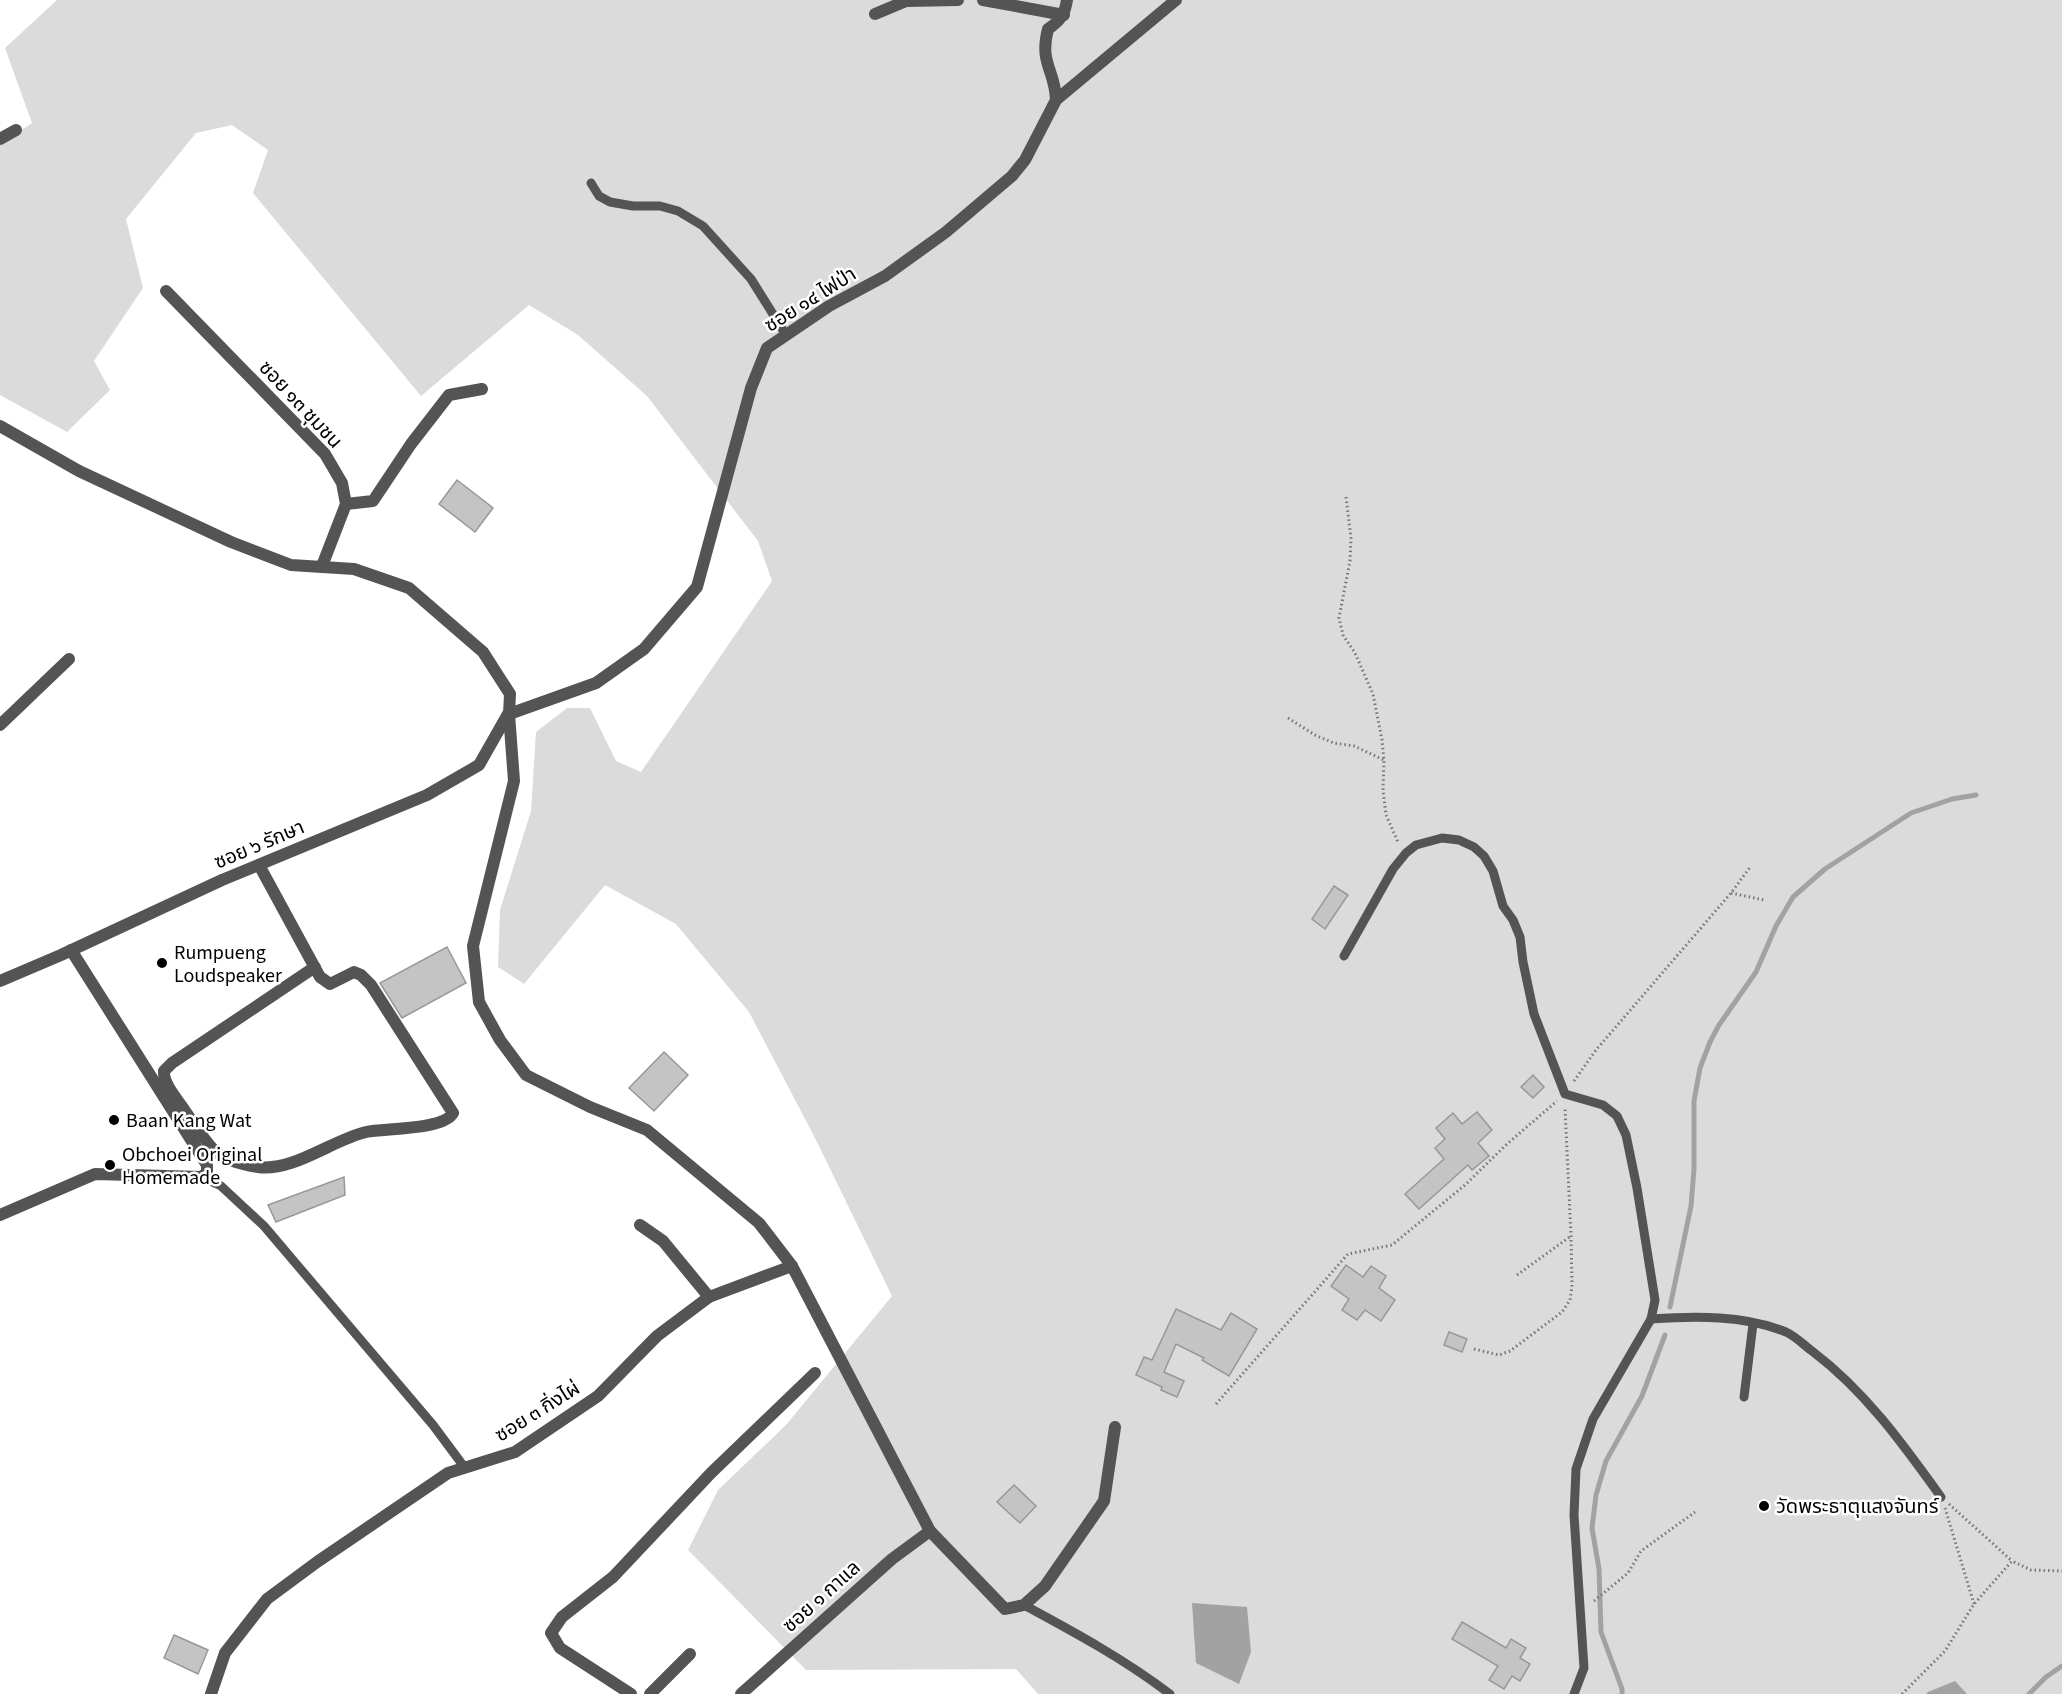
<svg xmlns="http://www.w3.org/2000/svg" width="2062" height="1694" font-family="'Source Sans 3','Noto Sans Thai',sans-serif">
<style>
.green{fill:#dbdbdb}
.water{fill:#a2a2a2}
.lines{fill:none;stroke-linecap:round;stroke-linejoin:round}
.stream{stroke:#a2a2a2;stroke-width:5}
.building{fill:#c4c4c4;stroke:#989898;stroke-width:1.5}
.path{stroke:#767676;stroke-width:3;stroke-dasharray:1.5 3;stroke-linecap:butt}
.service{stroke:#545454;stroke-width:9}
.minor{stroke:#545454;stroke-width:12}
.poi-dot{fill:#000;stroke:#fff;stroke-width:2}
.labels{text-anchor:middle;stroke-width:5;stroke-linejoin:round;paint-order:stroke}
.street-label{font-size:20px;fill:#000;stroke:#fff}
.poi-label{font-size:20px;fill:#000;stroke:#fff;text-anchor:start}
</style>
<rect width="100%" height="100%" fill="#fff"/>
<polygon class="green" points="57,0 2062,0 2062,1694 1038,1694 1016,1669 806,1670 688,1550 718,1490 786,1425 892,1296 816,1140 749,1012 676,924 605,885 524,984 498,967 500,910 531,811 536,732 567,708 590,708 616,761 641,772 772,581 758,541 647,396 578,335 529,305 421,396 253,193 268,150 232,125 196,133 126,219 143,288 94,361 110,390 67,432 0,395 0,144 32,123 5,48"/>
<g class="water">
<polygon points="1192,1603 1247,1607 1251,1652 1239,1684 1196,1663"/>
<polygon points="1955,1681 1967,1694 1926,1694 1928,1692"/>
</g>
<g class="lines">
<g class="stream">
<polyline points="1670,1307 1691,1206 1694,1169 1694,1101 1700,1068 1710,1042 1719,1025 1756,972 1776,926 1793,897 1825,869 1911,813 1952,799 1976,795"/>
<polyline points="1622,1694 1622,1689 1601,1632 1599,1569 1592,1528 1596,1495 1606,1461 1642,1396 1665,1335"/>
<polyline points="2029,1694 2046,1677 2062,1666"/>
</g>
</g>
<g class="building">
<polygon points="457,480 493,508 475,532 439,504"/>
<polygon points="1334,886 1348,895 1325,929 1312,919"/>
<polygon points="447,947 466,983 402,1018 380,983"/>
<polygon points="664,1052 688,1075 654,1111 629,1088"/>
<polygon points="1533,1075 1544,1087 1533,1098 1521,1087"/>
<polygon points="1477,1112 1492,1130 1478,1143 1489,1156 1472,1170 1468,1165 1419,1209 1405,1194 1444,1159 1435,1148 1445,1139 1436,1128 1453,1113 1462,1124"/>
<polygon points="344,1177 345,1195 276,1222 268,1205"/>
<polygon points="1346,1265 1363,1277 1371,1266 1386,1276 1379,1288 1395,1300 1381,1321 1365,1310 1357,1320 1342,1310 1349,1299 1331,1286"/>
<polygon points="1176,1309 1221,1330 1231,1313 1257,1329 1229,1376 1202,1360 1204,1358 1176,1344 1164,1372 1184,1381 1177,1397 1161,1390 1162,1387 1136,1375 1144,1357 1152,1360"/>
<polygon points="1449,1332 1467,1339 1462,1352 1444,1345"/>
<polygon points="1014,1485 1036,1506 1020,1523 997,1502"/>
<polygon points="1462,1622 1506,1648 1511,1639 1526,1648 1520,1658 1530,1664 1520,1681 1512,1676 1504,1689 1489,1680 1498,1666 1452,1639"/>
<polygon points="174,1635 208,1650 198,1674 164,1658"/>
</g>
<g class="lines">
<g class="path">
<polyline points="1346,497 1351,538 1350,561 1339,618 1343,635 1355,653 1373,694 1382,740 1384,760 1383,790 1386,815 1398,842"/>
<polyline points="1288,718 1315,735 1334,743 1354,746 1384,760"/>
<polyline points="1731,893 1764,900"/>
<polyline points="1574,1081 1596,1050 1731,893 1751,866"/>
<polyline points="1517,1275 1571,1236"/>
<polyline points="1474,1349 1499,1355 1510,1351 1562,1312 1570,1300 1572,1287 1571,1236 1565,1108"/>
<polyline points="1216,1404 1348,1254 1392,1245 1465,1185 1507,1144 1557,1101"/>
<polyline points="1949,1504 2011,1560"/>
<polyline points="1945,1508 1974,1604"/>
<polyline points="1594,1601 1628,1573 1641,1551 1695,1512"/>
<polyline points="1902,1694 1945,1651 1974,1604 2012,1561 2031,1570 2062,1571"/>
</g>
<g class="service">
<polyline points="591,183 599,196 610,202 633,206 660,206 678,211 703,226 751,279 786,335"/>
<polyline points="1344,956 1393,869 1406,853 1416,845 1442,838 1459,840 1474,847 1484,856 1493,871 1503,906 1513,920 1520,937 1523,962 1534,1014 1565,1094 1603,1105 1617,1116 1626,1135 1637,1188 1655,1300 1651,1319 1593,1419 1576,1469 1574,1515 1584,1668 1574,1694"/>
<polyline points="201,1177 221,1186 264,1226 433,1425 465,1468"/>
<path d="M1651,1319C1696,1316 1744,1315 1786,1332C1795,1336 1804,1345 1812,1351C1865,1391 1903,1444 1941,1497"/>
<polyline points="1744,1397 1753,1324"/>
<path d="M1024,1605C1074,1632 1124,1659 1170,1694"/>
</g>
<g class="minor">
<polyline points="983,0 1064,15"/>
<polyline points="875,14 906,1 958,0"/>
<polyline points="1056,100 1176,0"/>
<polyline points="0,139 16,130"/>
<polyline points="166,291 325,454 342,483 346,504 322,566"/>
<polyline points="0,426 79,471 231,542 291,565 354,569 409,588 483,652 510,694 509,714 514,781 473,946 479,1002 500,1040 526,1075 590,1107 647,1130 759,1223 792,1266 930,1531 1005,1609 1024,1605 1045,1586 1104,1501 1115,1427"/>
<polyline points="346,504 373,501 411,444 449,395 482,389"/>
<path d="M509,714L596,683L644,649L697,587L751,388L767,348L829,306L885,276L946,232L1012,176L1025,160L1056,100C1055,69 1039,64 1048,29C1060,21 1065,14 1067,0"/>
<polyline points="0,725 69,659"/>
<path d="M259,865L320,977L330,984L354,972L361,975L371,985L453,1113C444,1130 385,1128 366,1132C332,1140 293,1172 258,1167C245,1165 225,1160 215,1151C205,1142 193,1122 185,1111C178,1100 163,1084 164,1071L172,1063L315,967"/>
<polyline points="0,981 61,955 222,880 427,795 479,765 508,714"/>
<polyline points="0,1215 95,1174 201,1177 207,1173 207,1165 71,950"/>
<polyline points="640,1225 663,1241 709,1297"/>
<polyline points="211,1694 225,1653 267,1599 317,1562 448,1473 515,1452 598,1396 657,1336 709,1297 792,1266"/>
<polyline points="631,1694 560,1648 551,1633 562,1617 613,1577 711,1473 815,1373"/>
<polyline points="650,1694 690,1654"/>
<polyline points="741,1694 892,1559 930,1531"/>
</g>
</g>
<g class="poi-dot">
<circle cx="162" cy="963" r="6"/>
<circle cx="114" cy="1120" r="6"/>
<circle cx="110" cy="1165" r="6"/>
<circle cx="1764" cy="1506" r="6"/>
</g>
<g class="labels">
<g class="street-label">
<text transform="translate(810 299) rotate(-32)" y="7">ซอย ๑๔ ไฟป่า</text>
<text transform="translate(301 404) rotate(47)" y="7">ซอย ๑๓ ชุมชน</text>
<text transform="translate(259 844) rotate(-23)" y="7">ซอย ๖ รักษา</text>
<text transform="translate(537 1411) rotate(-32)" y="7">ซอย ๓ กิ่งไผ่</text>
<text transform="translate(821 1596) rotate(-42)" y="7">ซอย ๑ กาแล</text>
</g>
<g class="poi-label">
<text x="174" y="959">Rumpueng<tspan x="174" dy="23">Loudspeaker</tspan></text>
<text x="126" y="1127">Baan Kang Wat</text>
<text x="122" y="1161">Obchoei Original<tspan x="122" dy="23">Homemade</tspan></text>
<text x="1776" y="1513">วัดพระธาตุแสงจันทร์</text>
</g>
</g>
</svg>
